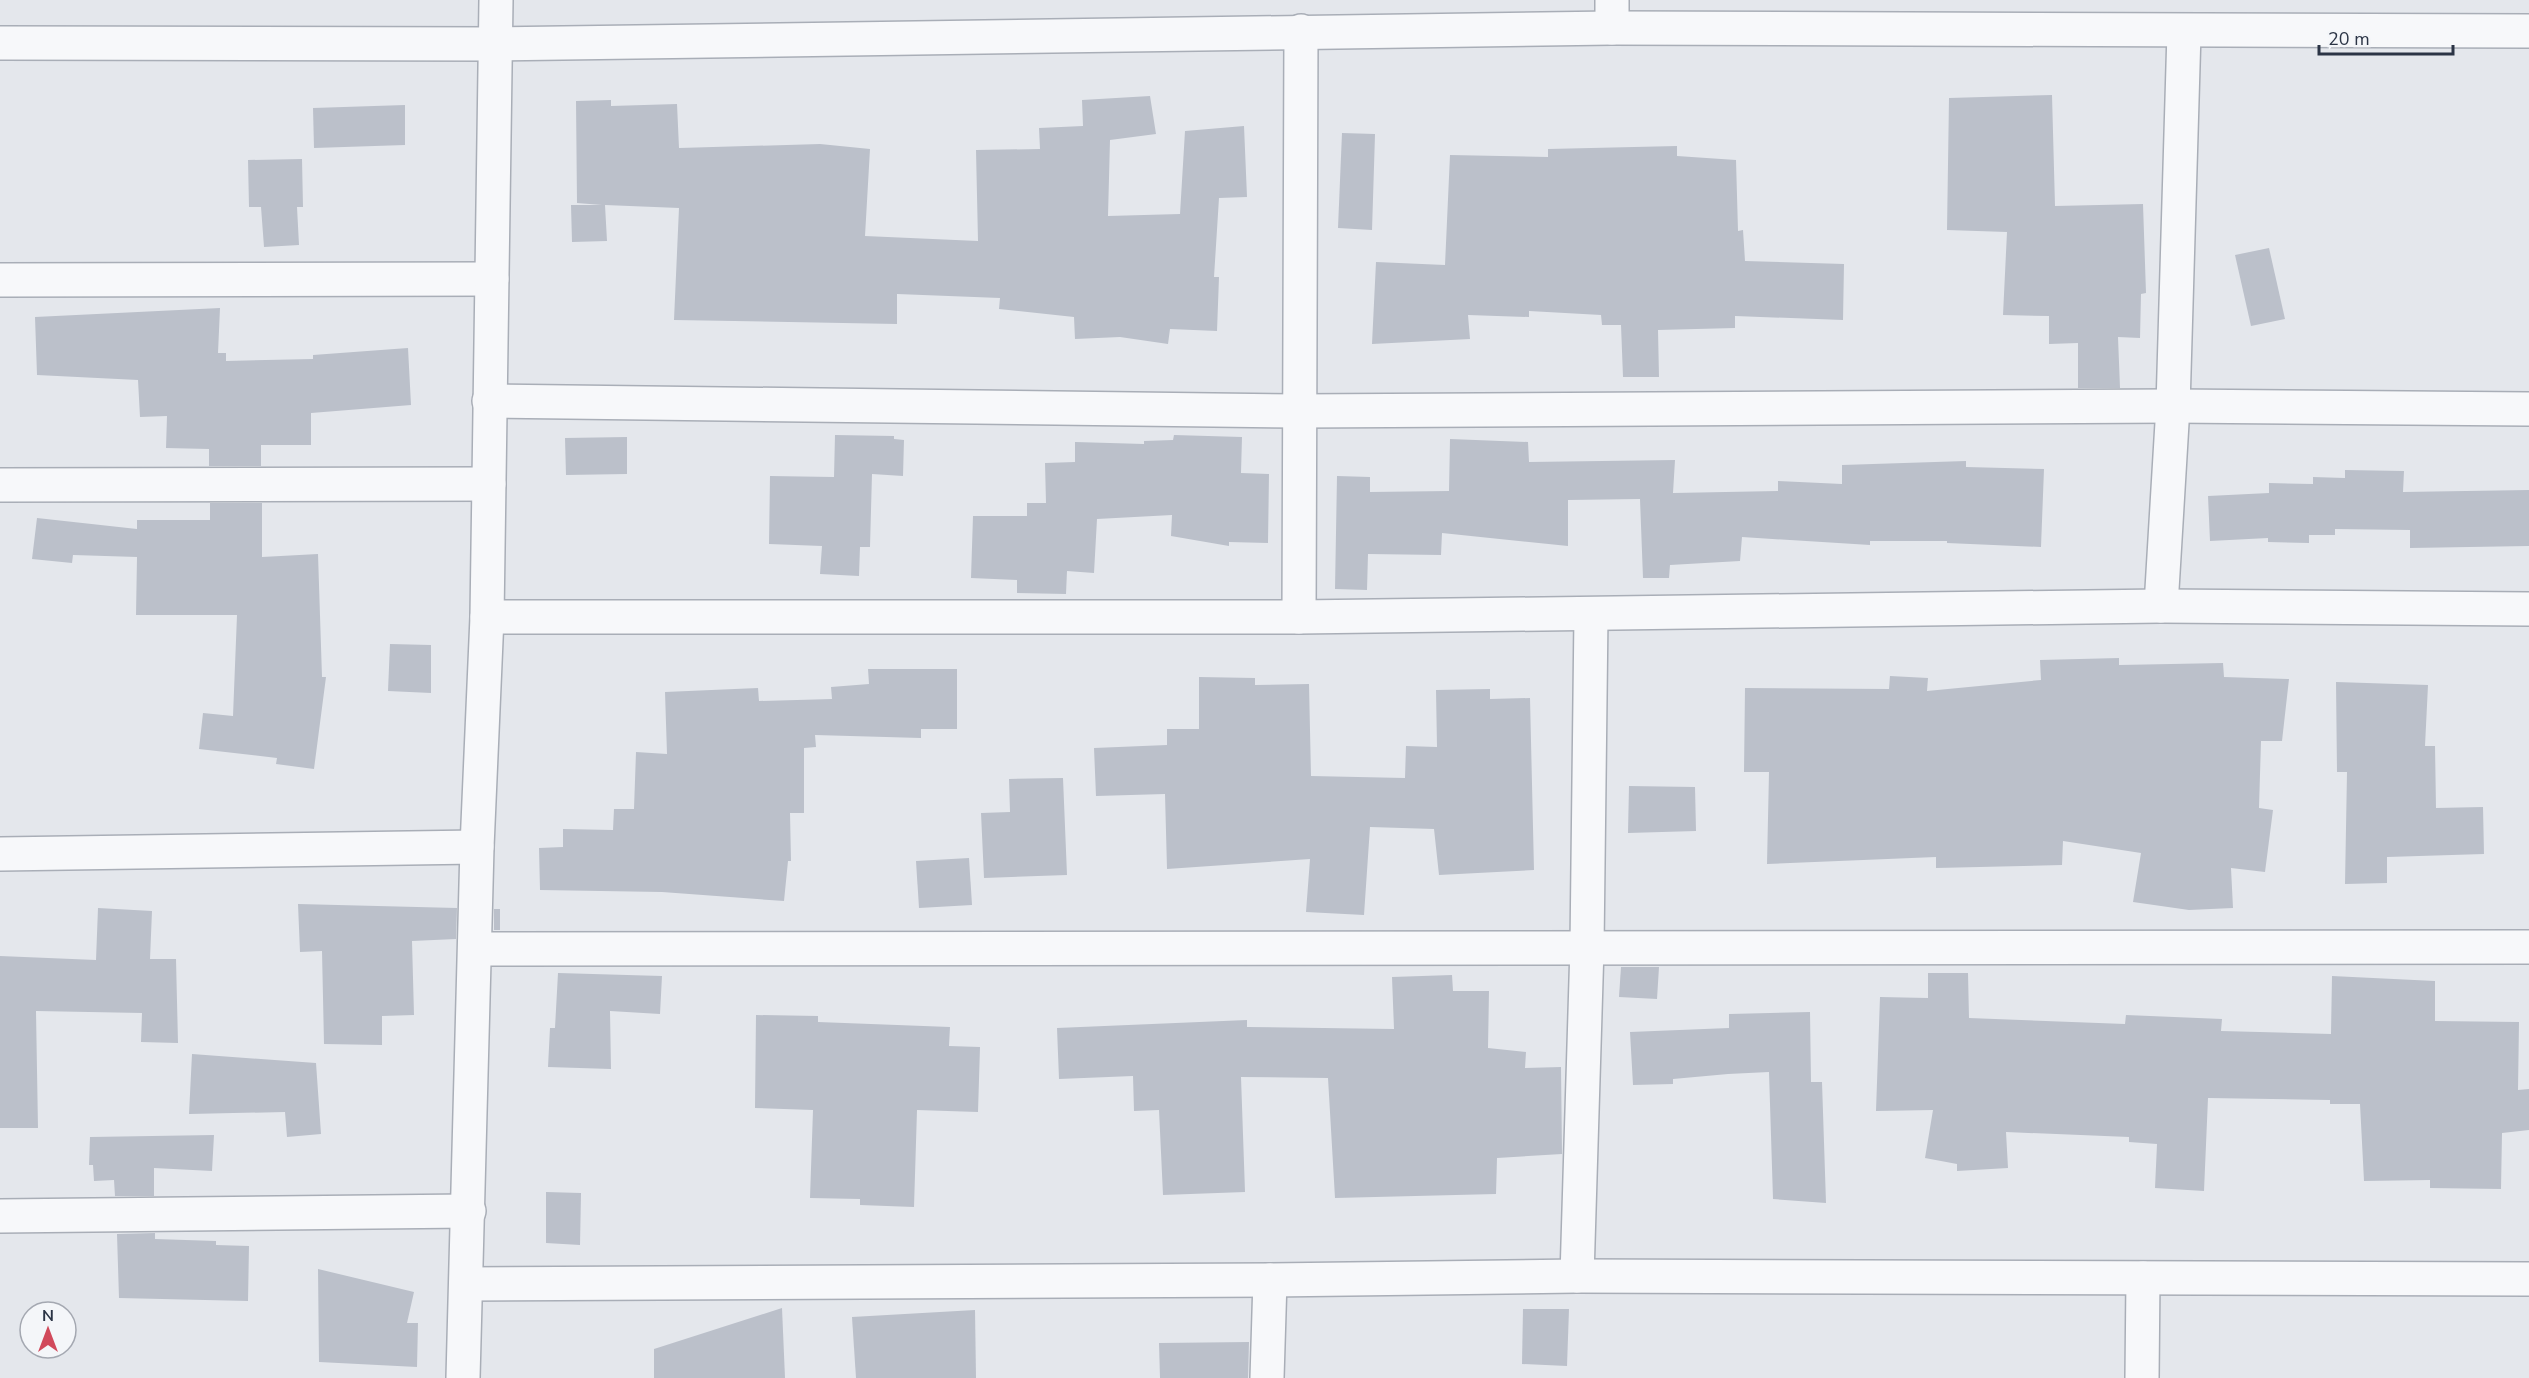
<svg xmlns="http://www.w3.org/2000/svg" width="2529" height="1378" font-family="'Nunito Sans',sans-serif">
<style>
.building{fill:#bbc0ca}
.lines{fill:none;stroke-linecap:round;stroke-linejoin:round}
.minor-casing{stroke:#a9aeb7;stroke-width:36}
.minor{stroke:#f7f8fa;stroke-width:33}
</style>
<rect width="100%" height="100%" fill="#e4e7ec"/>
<g class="building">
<polygon points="2052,95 2055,206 2143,204 2146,293 2141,294 2140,338 2118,337 2120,388 2078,388 2078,343 2049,344 2049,316 2003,315 2007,232 1947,230 1949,98"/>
<polygon points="1150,96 1156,134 1110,140 1108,216 1180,214 1185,131 1244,126 1247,197 1219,198 1214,277 1219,277 1217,331 1170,329 1168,344 1120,337 1075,339 1074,317 999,309 1000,298 897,294 897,324 674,320 679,208 605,205 607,241 572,242 571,205 602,205 577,203 576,101 611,100 611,106 677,104 679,148 820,144 870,149 865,236 978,241 976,150 1040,149 1039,128 1083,126 1082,100"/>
<polygon points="405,105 405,145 314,148 313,108"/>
<polygon points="1342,133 1375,134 1372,230 1338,228"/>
<polygon points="1677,146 1677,156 1736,160 1738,231 1743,230 1745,261 1844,264 1843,320 1735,316 1735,328 1658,330 1659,377 1623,377 1621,325 1602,325 1601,315 1529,311 1529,317 1468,315 1470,339 1372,344 1376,262 1445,265 1450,155 1548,157 1548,149"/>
<polygon points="302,159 303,207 297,207 299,245 264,247 261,207 249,207 248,160"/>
<polygon points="2269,248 2285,319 2251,326 2235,255"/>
<polygon points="220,308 218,353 226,353 226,361 313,359 313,355 408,348 411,405 311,413 311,445 261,445 261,466 209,466 209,449 166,448 167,416 140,417 138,380 37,375 35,317"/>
<polygon points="835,435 894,436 894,439 904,440 903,476 872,474 870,547 860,547 859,576 820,574 822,546 769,544 770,476 834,477"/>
<polygon points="1174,435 1242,437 1241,473 1269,474 1268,543 1229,542 1229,546 1171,536 1172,515 1097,519 1094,573 1067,571 1066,594 1017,593 1017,580 971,578 973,516 1027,516 1027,503 1046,503 1045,463 1075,462 1075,442 1144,444 1144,441 1173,440"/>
<polygon points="627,437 627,474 566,475 565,438"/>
<polygon points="1450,439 1528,442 1529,462 1675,460 1673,493 1778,491 1778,481 1842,484 1842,465 1966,461 1966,467 2044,469 2041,547 1947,543 1947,541 1870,541 1870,545 1742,537 1740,561 1670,565 1669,578 1643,578 1640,499 1568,500 1568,546 1442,533 1441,555 1368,554 1367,590 1335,589 1337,476 1370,477 1370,492 1449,491"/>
<polygon points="2345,470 2404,471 2403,492 2529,490 2529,546 2410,548 2410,530 2335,529 2335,535 2309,535 2309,543 2268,542 2268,538 2210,541 2208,496 2269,493 2269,483 2313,484 2313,477 2345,478"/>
<polygon points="210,503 262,503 262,557 318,554 322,677 326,677 314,769 276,764 277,758 199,749 203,713 233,716 237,615 136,615 137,557 73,555 72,563 32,559 37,518 137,529 137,520 210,520"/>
<polygon points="390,644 431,645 431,693 388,691"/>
<polygon points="2119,658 2119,665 2223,663 2224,677 2289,679 2282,741 2261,741 2259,808 2273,810 2265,872 2231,868 2233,908 2189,910 2133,902 2141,853 2063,841 2062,865 1936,868 1936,857 1767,864 1769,772 1744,772 1745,688 1889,689 1890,676 1928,678 1927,691 2041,680 2040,660"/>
<polygon points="868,669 957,669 957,729 921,729 921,738 815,735 816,747 804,748 804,813 790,813 791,861 788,861 784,901 662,892 540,890 539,848 563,847 563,829 613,830 614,809 634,809 636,752 667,754 665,692 758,688 759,701 832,699 831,687 869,684"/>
<polygon points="1199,677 1255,678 1255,685 1309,684 1311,776 1405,778 1406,746 1437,747 1436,690 1490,689 1490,699 1530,698 1534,870 1439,875 1434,829 1370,827 1364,915 1306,912 1310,859 1167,869 1165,794 1096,796 1094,748 1167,745 1167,729 1199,729"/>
<polygon points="2336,682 2428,685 2425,746 2435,746 2436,808 2483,807 2484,854 2387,857 2387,883 2345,884 2347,772 2337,772"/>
<polygon points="1063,778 1067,875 984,878 981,813 1010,812 1009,779"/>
<polygon points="1629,786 1695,787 1696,831 1628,833"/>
<polygon points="969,858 972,905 919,908 916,861"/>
<polygon points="298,904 457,908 456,939 412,941 414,1015 382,1016 382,1045 324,1044 322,951 300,952"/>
<polygon points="98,908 152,911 150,959 176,959 178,1043 141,1042 142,1013 36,1011 38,1128 0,1128 0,956 96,960"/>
<rect x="494" y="909" width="6" height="21"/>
<polygon points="1621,967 1659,967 1657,999 1619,997"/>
<polygon points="558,973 662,976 660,1014 610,1011 611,1069 548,1067 550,1028 555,1028"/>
<polygon points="1928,973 1968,973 1969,1018 2125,1024 2126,1015 2222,1019 2221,1031 2331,1034 2332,976 2435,981 2435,1021 2519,1022 2518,1090 2529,1089 2529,1130 2502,1133 2501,1189 2430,1188 2430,1180 2364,1181 2360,1104 2330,1104 2330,1100 2208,1098 2204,1191 2155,1188 2157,1144 2129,1142 2129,1137 2006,1132 2008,1168 1957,1171 1957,1164 1925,1158 1933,1110 1876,1111 1880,997 1928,998"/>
<polygon points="1452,975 1453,991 1489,991 1488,1048 1526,1052 1525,1068 1561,1067 1562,1154 1497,1158 1496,1194 1335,1198 1328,1078 1241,1077 1245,1192 1163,1195 1159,1110 1134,1111 1133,1076 1059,1079 1057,1028 1247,1020 1247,1027 1394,1029 1392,977"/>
<polygon points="1810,1012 1811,1082 1822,1082 1826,1203 1773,1199 1769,1072 1728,1074 1673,1079 1673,1084 1633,1085 1630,1032 1729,1028 1729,1014"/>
<polygon points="756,1015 818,1016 818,1022 950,1027 949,1046 980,1047 978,1112 917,1110 914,1207 860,1205 860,1199 810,1198 813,1110 755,1108"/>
<polygon points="192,1054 316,1063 321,1134 287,1137 285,1112 189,1114"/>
<polygon points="214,1135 212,1171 154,1168 154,1196 115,1196 114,1180 94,1181 93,1165 89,1165 90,1137"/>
<polygon points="546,1192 581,1193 580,1245 546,1243"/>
<polygon points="155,1233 155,1239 216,1241 216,1245 249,1246 248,1301 119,1298 117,1234"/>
<polygon points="318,1269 414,1292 407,1323 418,1323 417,1367 319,1362"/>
<polygon points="782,1308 785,1378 654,1378 654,1349"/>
<polygon points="1523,1309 1569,1309 1567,1366 1522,1364"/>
<polygon points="975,1310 976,1378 856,1378 852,1317"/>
<polygon points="1249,1342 1248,1378 1160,1378 1159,1343"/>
</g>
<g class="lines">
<g class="minor-casing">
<g id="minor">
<polyline points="1612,28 1612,0"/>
<polyline points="0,43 496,44 1612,28 2529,31"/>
<polyline points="0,280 492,279"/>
<polyline points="489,401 1298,411 2173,406 2529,409"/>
<polyline points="0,485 489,484"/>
<polyline points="2161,606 2173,406 2184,32"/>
<polyline points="487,617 1299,617 2161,606 2529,609"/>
<polyline points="1299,617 1301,31"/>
<polyline points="0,854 477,847"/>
<polyline points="476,949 2529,947"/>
<polyline points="0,1216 469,1211"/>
<polyline points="1577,1276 1587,947 1591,615"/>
<polyline points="466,1284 1270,1280 1577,1276 2529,1279"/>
<polyline points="463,1378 477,847 487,617 496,0"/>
<polyline points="1267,1378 1270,1280"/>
<polyline points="2142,1378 2143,1278"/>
</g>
</g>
<use href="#minor" class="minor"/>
</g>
<g transform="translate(48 1330)"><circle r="28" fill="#f4f6f9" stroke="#a4a8b1" stroke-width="1.5"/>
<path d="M0-4.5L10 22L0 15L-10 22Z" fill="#d1495b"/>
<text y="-9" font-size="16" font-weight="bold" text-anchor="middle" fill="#2b3445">N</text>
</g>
<path d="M2319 45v9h134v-9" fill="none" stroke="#2b3445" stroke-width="3"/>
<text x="2328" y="45" font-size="18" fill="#2b3445" stroke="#f4f6f9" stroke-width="4.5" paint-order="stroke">20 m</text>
</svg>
